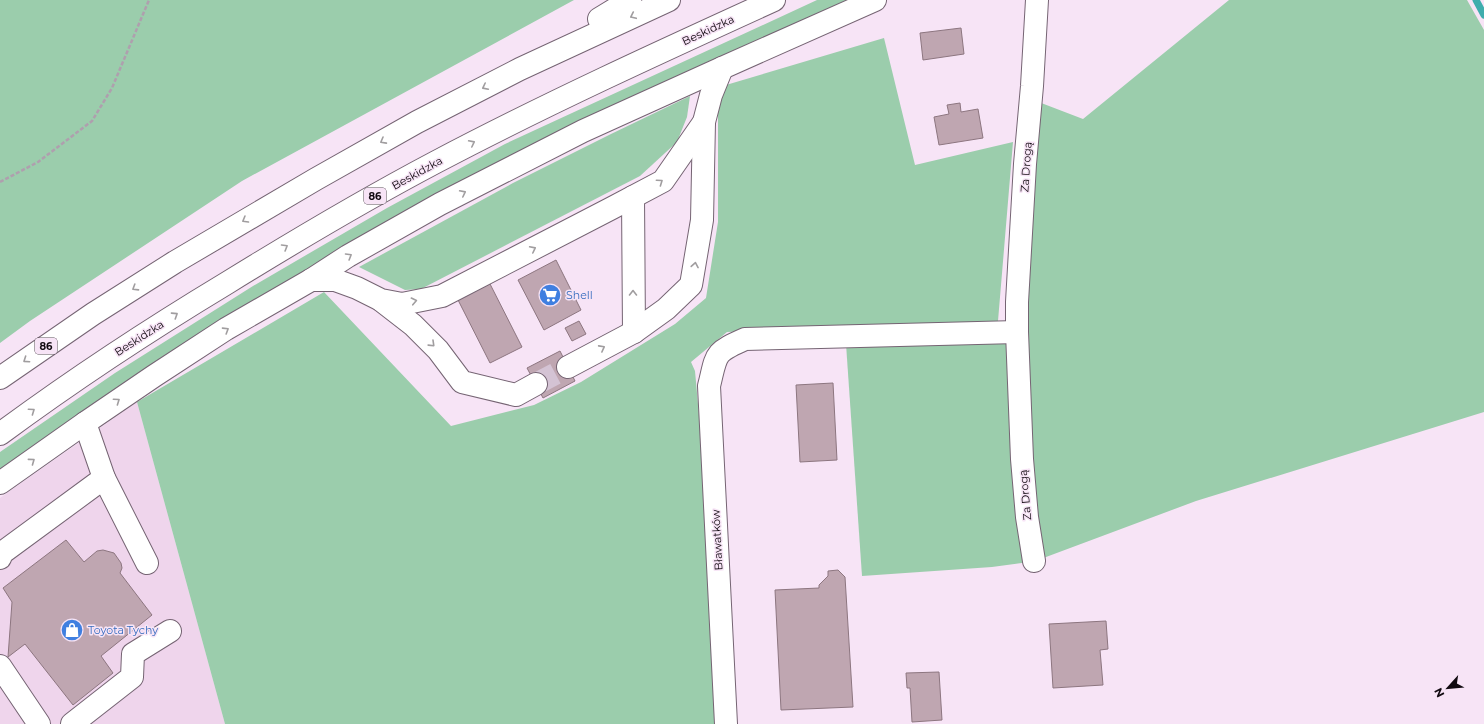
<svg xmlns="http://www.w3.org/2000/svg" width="1484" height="724" font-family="Montserrat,sans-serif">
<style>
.built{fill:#efd5ec}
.green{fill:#9bcdac}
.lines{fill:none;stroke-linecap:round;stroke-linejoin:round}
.stream{stroke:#3fadad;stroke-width:7}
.building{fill:#bfa6b1;stroke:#8d7680}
.minor-tunnel{stroke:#d4c3d4;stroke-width:22;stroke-dasharray:22 11;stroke-linecap:butt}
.minor-casing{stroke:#756473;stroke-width:24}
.major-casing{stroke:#756473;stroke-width:24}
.path{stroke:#af9fae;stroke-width:2.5;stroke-dasharray:4 2;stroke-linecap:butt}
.minor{stroke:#fff;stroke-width:22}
.major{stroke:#fff;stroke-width:22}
.oneway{stroke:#a09d9f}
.labels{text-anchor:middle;stroke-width:3;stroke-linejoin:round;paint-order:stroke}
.shield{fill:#f7e4f6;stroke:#564b55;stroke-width:1}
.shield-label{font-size:10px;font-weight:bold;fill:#110a10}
.street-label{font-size:11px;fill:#110a10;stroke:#f7e4f6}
.shop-label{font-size:11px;fill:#366cbe;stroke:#f7e4f6;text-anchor:start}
</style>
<rect width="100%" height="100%" fill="#f7e4f6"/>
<polygon class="built" points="137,402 225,724 0,724 0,498"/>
<g class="green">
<polygon points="0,0 574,0 242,181 30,321 0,343"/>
<polygon points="817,0 859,0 559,138 0,472 0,452 115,373 253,286 387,208 505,144"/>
<polygon points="1229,0 1467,0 1484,30 1484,412 1196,501 1038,560 1022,421 1036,101 1083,119"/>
<polygon points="884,38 915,165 1013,142 998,321 727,332 691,362 695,371 727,724 225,724 137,402 324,292 451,426 534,405 581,382 675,324 706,298 718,222 718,111 726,85"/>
<polygon points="690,96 687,117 677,142 640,176 421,289 405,290 359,267 513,183 611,134"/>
<polygon points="1012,342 1029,562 992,567 862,576 846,344"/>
</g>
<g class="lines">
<polyline class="stream" points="1476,0 1484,15"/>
</g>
<g class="building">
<polygon points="961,28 964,54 923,60 920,33"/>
<polygon points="960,103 961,112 978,109 983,138 939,145 934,117 949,114 947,105"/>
<polygon points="556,260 581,310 544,330 518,280"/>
<polygon points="488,280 522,347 490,363 456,296"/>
<polygon points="579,321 586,334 572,341 565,328"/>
<polygon points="560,351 575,381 543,398 527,368"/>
<polygon points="833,383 837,460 800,462 796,385"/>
<polygon points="66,540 84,562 97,551 103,550 114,553 121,563 122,568 120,573 152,615 101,656 113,673 73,705 25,644 8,657 12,602 3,588"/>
<polygon points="838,570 845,577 853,707 781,710 775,590 819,588 819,585 828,576 828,571"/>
<polygon points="1106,621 1108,649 1100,650 1103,685 1053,688 1049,624"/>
<polygon points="939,672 942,720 912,722 910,688 907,688 906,673"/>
</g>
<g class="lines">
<polyline class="minor-tunnel" points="536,384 568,367"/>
<g class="minor-casing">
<g id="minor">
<polyline points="633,197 634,332"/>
<polyline points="311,280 335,280 357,288 381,300 402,304 442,296 612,208 663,181 704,122 711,95 722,68"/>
<polyline points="382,301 413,325 438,350 462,382 516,395 536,384"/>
<polyline points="568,367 634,332 666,309 691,285 702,220 704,122"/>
<polyline points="104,478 147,563"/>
<polyline points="0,558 2,553 104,478 85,423 154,376 226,329 311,280 348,256 440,204 583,131 722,68 875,0"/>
<polyline points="1034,561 1027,517 1022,459 1017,332 1017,302 1025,164 1032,86 1037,0"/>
<polyline points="0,666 39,724"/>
<polyline points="72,724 132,677 133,654 170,631"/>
<path d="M726,724L709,386C717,354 713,353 745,339L1017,332"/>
</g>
</g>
<g class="major-casing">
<g id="major">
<polyline points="599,19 630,0"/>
<polyline points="0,378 93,314 175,262 316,179 417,122 520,69 669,0"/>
<path d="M0,434C73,380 149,330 227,283C295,241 364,200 436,162C546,104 660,52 774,0"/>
<polyline points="0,483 85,423"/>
</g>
</g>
<polyline class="path" points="0,182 38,162 92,121 112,88 149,0"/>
<use href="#minor" class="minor"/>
<use href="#major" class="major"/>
</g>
<defs><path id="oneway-chevron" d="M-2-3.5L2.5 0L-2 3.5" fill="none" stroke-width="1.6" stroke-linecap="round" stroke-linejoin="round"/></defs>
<g class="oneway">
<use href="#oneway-chevron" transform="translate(633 16) rotate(155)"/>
<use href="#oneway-chevron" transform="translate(485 87) rotate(153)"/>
<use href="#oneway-chevron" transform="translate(383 141) rotate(151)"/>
<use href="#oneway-chevron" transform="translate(472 143) rotate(-27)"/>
<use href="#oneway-chevron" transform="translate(660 182) rotate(-35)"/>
<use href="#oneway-chevron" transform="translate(463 193) rotate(-27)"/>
<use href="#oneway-chevron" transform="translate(245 220) rotate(150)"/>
<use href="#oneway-chevron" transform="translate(285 247) rotate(-31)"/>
<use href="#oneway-chevron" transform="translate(533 249) rotate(-27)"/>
<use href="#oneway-chevron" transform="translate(349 256) rotate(-31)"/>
<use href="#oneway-chevron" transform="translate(695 265) rotate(-80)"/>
<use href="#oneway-chevron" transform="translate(135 288) rotate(148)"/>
<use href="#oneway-chevron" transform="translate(633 293) rotate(-90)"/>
<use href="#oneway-chevron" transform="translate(414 301) rotate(-12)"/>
<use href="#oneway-chevron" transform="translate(175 315) rotate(-33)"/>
<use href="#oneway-chevron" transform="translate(226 330) rotate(-32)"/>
<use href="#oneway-chevron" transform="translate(432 344) rotate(44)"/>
<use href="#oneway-chevron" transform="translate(602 348) rotate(-28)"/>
<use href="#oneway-chevron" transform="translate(26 360) rotate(146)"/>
<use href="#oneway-chevron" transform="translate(117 401) rotate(-35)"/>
<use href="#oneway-chevron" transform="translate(32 411) rotate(-35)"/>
<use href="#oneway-chevron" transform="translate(32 461) rotate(-36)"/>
</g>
<defs>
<g id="supermarket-disc" transform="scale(1.15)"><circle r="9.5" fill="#3f7fe0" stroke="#f7e4f6"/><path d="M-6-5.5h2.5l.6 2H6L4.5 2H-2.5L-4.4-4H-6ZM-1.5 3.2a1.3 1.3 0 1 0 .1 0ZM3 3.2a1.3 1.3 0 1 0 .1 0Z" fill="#fff"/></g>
<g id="shop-disc" transform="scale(1.15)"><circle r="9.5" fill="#3f7fe0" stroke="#f7e4f6"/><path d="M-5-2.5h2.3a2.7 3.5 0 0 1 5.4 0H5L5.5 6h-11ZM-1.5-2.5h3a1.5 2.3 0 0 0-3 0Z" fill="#fff"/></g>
</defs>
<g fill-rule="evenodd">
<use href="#supermarket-disc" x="550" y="295"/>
<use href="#shop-disc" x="72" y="630"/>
</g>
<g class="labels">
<g class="shield">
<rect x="364" y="188" width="22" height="16" rx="3"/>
<rect x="35" y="338" width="22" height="16" rx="3"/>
</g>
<g class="shield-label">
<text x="375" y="200">86</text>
<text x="46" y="350">86</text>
</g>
<g class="street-label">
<text transform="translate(708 30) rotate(-25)" y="4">Beskidzka</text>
<text transform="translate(1026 167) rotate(-86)" y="4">Za Drogą</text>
<text transform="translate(417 173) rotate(-29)" y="4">Beskidzka</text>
<text transform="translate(139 338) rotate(-33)" y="4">Beskidzka</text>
<text transform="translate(1025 495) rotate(-95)" y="4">Za Drogą</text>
<text transform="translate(717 540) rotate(-93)" y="4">Bławatków</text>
</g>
<g class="shop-label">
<text x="566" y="299">Shell</text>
<text x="88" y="634">Toyota Tychy</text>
</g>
</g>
<g transform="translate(1448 688) rotate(243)" stroke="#f7e4f6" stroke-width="3" paint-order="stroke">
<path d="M0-3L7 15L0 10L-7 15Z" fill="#110a10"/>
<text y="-6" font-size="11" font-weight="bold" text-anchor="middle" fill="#110a10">N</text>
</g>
</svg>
